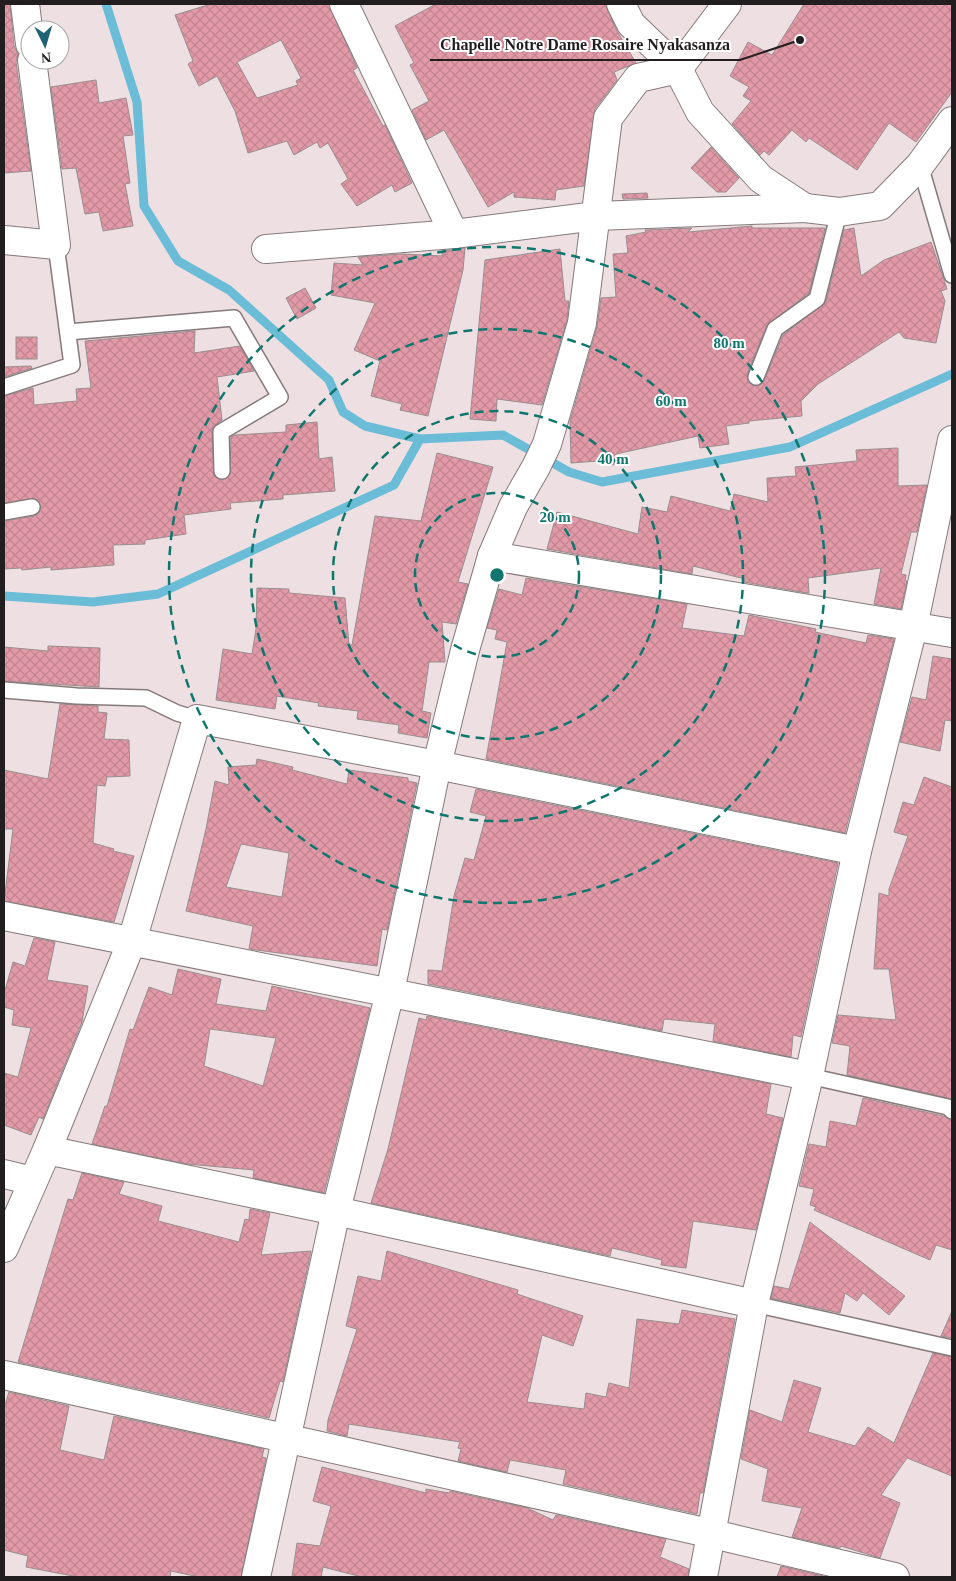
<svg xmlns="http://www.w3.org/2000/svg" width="956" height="1581" font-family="'Times New Roman',serif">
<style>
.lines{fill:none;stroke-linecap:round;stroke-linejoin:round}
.stream{stroke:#6abcd7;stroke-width:9}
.building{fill:url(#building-cross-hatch);stroke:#9a8d8f;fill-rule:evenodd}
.service-casing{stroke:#86797b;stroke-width:18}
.minor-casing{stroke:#86797b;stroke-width:30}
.service{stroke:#fff;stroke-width:15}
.minor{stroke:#fff;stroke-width:28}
.ring{fill:none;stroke:#0f766e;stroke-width:2.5;stroke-dasharray:9 6}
.centre{fill:#0f766e;stroke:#fff;stroke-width:2.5}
.ring-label{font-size:15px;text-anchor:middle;font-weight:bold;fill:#0f766e;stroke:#fff;stroke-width:4;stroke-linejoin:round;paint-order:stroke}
.leader{fill:none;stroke:#221d1e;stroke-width:2}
.callout-dot{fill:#221d1e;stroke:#fff;stroke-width:2}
.callout-label{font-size:16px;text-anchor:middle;font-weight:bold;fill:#221d1e;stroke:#fff;stroke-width:4;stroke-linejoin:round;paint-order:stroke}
</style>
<defs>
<pattern id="building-cross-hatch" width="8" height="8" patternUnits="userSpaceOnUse" patternTransform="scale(1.25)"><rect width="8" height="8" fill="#e39aa8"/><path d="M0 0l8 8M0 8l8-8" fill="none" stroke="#c28490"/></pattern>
</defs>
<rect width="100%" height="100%" fill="#eee0e2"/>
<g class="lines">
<g class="stream">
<polyline points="106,4 137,102 144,206 178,261 229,290 329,380 343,412 365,426 420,439 503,435 569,472 602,482 790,447 952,374"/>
<polyline points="4,596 93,602 158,594 394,485 420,439"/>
</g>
</g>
<g class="building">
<polygon points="4,4 10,4 14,46 18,54 16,62 31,171 4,173"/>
<path d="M211,4H329L357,68L353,70L383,126L385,125L412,183L395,192L392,185L357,206L341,184L348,179L328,143L320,148L317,142L294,155L287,141L248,153L235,111L217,76L199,86L188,64L193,61L175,15ZM281,40L301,78L296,81L298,85L257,98L237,62Z"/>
<polygon points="436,4 605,4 617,31 636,63 614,72 617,80 595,109 584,186 556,190 555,200 514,197 514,192 488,207 444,130 426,140 412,110 429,101 410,65 414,63 395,26"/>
<polygon points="804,4 952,4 952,92 916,142 889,123 857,170 809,138 806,142 792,130 769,155 764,151 760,155 732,124 751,101 743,96 749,87 730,76 748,42 772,55"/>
<polygon points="96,80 99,103 126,98 133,135 123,136 130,183 125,184 133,226 103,231 99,212 85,214 76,168 62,169 51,87"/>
<polygon points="711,147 739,178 726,192 717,192 691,168"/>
<polygon points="647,193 648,198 623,199 622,194"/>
<polygon points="752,226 752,228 825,228 809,293 767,325 747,374 748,382 752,385 758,386 764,381 783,335 826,302 844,230 854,228 861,276 884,260 931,242 947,289 941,291 945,301 936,343 904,338 899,332 818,384 801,401 802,416 749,421 749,423 726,426 729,444 700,448 698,436 616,454 614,465 598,461 571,463 570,421 597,327 601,298 616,297 613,254 628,253 626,236 646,232 645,230 692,228 688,232"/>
<polygon points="465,248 463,270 428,416 400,410 402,404 371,396 380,361 354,350 375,303 331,295 334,263 363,265 358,257 402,254 442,256 442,251"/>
<polygon points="560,249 565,301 569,301 567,320 542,405 497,399 496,421 470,419 485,260"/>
<polygon points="305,288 316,308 297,319 286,298"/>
<polygon points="195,331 194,353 240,346 254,371 217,377 222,420 213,427 212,432 214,476 223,480 230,475 231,437 235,435 286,432 286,425 317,422 319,459 332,457 335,491 283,495 283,499 230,503 231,509 184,515 186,534 145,540 145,544 113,545 114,565 51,570 51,567 22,570 21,568 4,569 4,521 34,516 38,514 41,506 35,498 4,503 4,396 33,388 34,405 77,401 76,389 91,388 85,341"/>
<rect x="16" y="337" width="21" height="22"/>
<polygon points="31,366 32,368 4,377 4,367"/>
<polygon points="898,448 898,486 927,485 917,532 911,532 901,574 906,575 905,581 907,581 901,609 874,604 881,568 808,578 809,593 807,593 744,582 745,579 693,566 692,574 547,549 557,512 638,534 642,507 667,512 671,496 730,511 734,494 768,502 767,478 796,476 795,467 857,461 856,450"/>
<polygon points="437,453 493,467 458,582 468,584 456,624 442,622 445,662 429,662 422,711 431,713 427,738 398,733 399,725 357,719 358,711 318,706 319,703 277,696 275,709 216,700 223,649 252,654 256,629 257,588 289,589 289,593 345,598 349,645 352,645 375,516 421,521"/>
<polygon points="526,578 687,604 682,628 744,636 749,615 816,629 815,632 866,643 868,635 894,639 845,833 486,759 507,642 495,639 497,630 487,628 499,589 522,595"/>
<polygon points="48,646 100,648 99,687 4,681 4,647 48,651"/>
<polygon points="933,656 952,659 952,721 945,720 940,751 900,742 912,697 926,700"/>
<polygon points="60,704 98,706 98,712 107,713 104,739 129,740 130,776 107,777 105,786 97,785 93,843 114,849 113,851 134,856 114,922 4,901 13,829 4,829 4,770 48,779"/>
<path d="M257,759L293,767L292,770L347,784L349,770L408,778V781L417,783L387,930L382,929L377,966L249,949L253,926L186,911L206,829L215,781L229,785L228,767L256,765ZM241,844L289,853L282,897L226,887Z"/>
<polygon points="924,777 952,787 952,1099 847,1075 850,1046 832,1043 838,1015 896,1020 889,969 874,969 879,893 889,896 889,889 908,836 894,832 903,802 914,805"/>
<polygon points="476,789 838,863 801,1037 793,1035 791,1057 713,1041 715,1024 664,1019 662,1031 428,984 428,970 442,971 454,896 465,858 474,860 486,816 470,812"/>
<polygon points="34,938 55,942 47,980 88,986 82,1022 43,1119 39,1117 31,1135 4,1125 4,1073 18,1077 31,1028 12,1025 14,1010 4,1007 4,994 13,962 25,966"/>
<path d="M178,969L221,979L216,1004L266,1011L272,986L370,1008L324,1193L253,1178L254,1170L187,1164L92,1144L105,1106H107L130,1029L133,1030L149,987L172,995ZM210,1029L276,1038L263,1086L204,1066Z"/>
<polygon points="427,1016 771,1084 766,1114 783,1118 756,1230 693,1221 686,1268 661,1265 662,1260 612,1248 610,1256 371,1203 388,1149 419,1018 426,1020"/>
<polygon points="863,1098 943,1116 952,1120 952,1250 936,1245 930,1260 814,1210 816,1207 810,1205 814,1189 799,1186 809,1144 826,1147 830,1121 856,1126"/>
<polygon points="82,1173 124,1182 119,1194 162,1206 158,1221 239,1242 245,1219 249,1220 250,1209 270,1213 261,1255 311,1251 283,1382 280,1381 269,1418 18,1362 68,1199 73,1200"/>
<polygon points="810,1222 905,1296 889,1315 863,1293 857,1301 845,1293 840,1313 771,1298 774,1286 789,1289"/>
<polygon points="387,1251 518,1290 517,1294 583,1316 573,1346 542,1335 527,1402 584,1409 586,1393 606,1397 609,1383 629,1388 637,1319 679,1324 682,1310 735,1319 703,1493 700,1493 697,1514 563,1484 566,1470 510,1460 507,1472 458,1461 461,1449 458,1448 460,1442 349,1424 347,1436 327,1431 328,1420 357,1329 346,1326 358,1276 381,1281"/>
<polygon points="952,1311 952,1338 941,1336"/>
<polygon points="933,1353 952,1357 952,1476 907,1458 881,1495 900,1503 880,1558 841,1546 840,1548 792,1537 802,1508 762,1501 768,1469 741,1459 750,1410 782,1422 794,1380 821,1388 808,1432 855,1446 868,1427 894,1443"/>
<polygon points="9,1392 69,1406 60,1450 104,1460 114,1416 264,1449 262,1457 266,1458 241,1577 199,1577 171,1571 170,1577 78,1577 26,1567 28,1556 4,1550 4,1408"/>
<polygon points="322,1467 426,1493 426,1489 449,1493 450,1491 527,1508 553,1520 556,1515 666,1539 660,1557 689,1569 688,1577 362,1577 323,1567 321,1577 292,1577 297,1543 320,1546 331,1506 313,1501"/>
<polygon points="781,1566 823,1576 777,1577"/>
</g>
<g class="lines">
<g class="service-casing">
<g id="service">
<polyline points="920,165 952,275"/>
<polyline points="68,332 234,318 280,397 221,432 222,471"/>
<polyline points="756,377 775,329 817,299 839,212"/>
<polyline points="4,387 72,365 56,245"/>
<polyline points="4,512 32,507"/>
<polyline points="4,690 77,696 146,698 177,713 197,719"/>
<polyline points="809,1076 948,1107 952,1111"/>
<polyline points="754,1304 952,1348"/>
</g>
</g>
<g class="minor-casing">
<g id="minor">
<polyline points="25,4 30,44"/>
<polyline points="344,4 454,234"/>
<polyline points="621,4 631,24 678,69 700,112 761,179 805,208"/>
<polyline points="4,240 56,245 32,60"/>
<polyline points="266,249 454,234 596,216 805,208 839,212 880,206 920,165 952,121"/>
<polyline points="492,556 952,633"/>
<polyline points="4,916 809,1076"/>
<polyline points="47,1150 336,1211 754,1304"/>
<polyline points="4,1174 33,1181"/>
<polyline points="4,1248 47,1150 132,941 197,719 437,765 857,851"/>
<polyline points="4,1375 713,1534 895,1577"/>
<polyline points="256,1577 336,1211 390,992 437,765 465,650 492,556 513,507 536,467 547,444 582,323 608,118 638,78 678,69 727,4"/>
<polyline points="703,1577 754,1304 809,1076 857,851 913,627 952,440"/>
</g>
</g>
<use href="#service" class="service"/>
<use href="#minor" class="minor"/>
</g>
<g class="ring">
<circle cx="497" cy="575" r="82"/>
<circle cx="497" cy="575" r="164"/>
<circle cx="497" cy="575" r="246"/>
<circle cx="497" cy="575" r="328"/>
</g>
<circle cx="497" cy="575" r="8" class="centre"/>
<g class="ring-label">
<text x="729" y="348">80 m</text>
<text x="671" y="406">60 m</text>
<text x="613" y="464">40 m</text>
<text x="555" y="522">20 m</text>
</g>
<path class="leader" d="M800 40L740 60H430"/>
<circle class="callout-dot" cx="800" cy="40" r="5"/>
<g class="callout-label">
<text x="585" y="50">Chapelle Notre Dame Rosaire Nyakasanza</text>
</g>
<rect width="956" height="1581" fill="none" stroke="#221d1e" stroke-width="10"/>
<g transform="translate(45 45) rotate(175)"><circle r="24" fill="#ffffff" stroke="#a7a5a5"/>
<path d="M0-4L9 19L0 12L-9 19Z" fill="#1f6175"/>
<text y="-8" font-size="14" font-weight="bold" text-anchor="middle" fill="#221d1e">N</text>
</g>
</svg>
